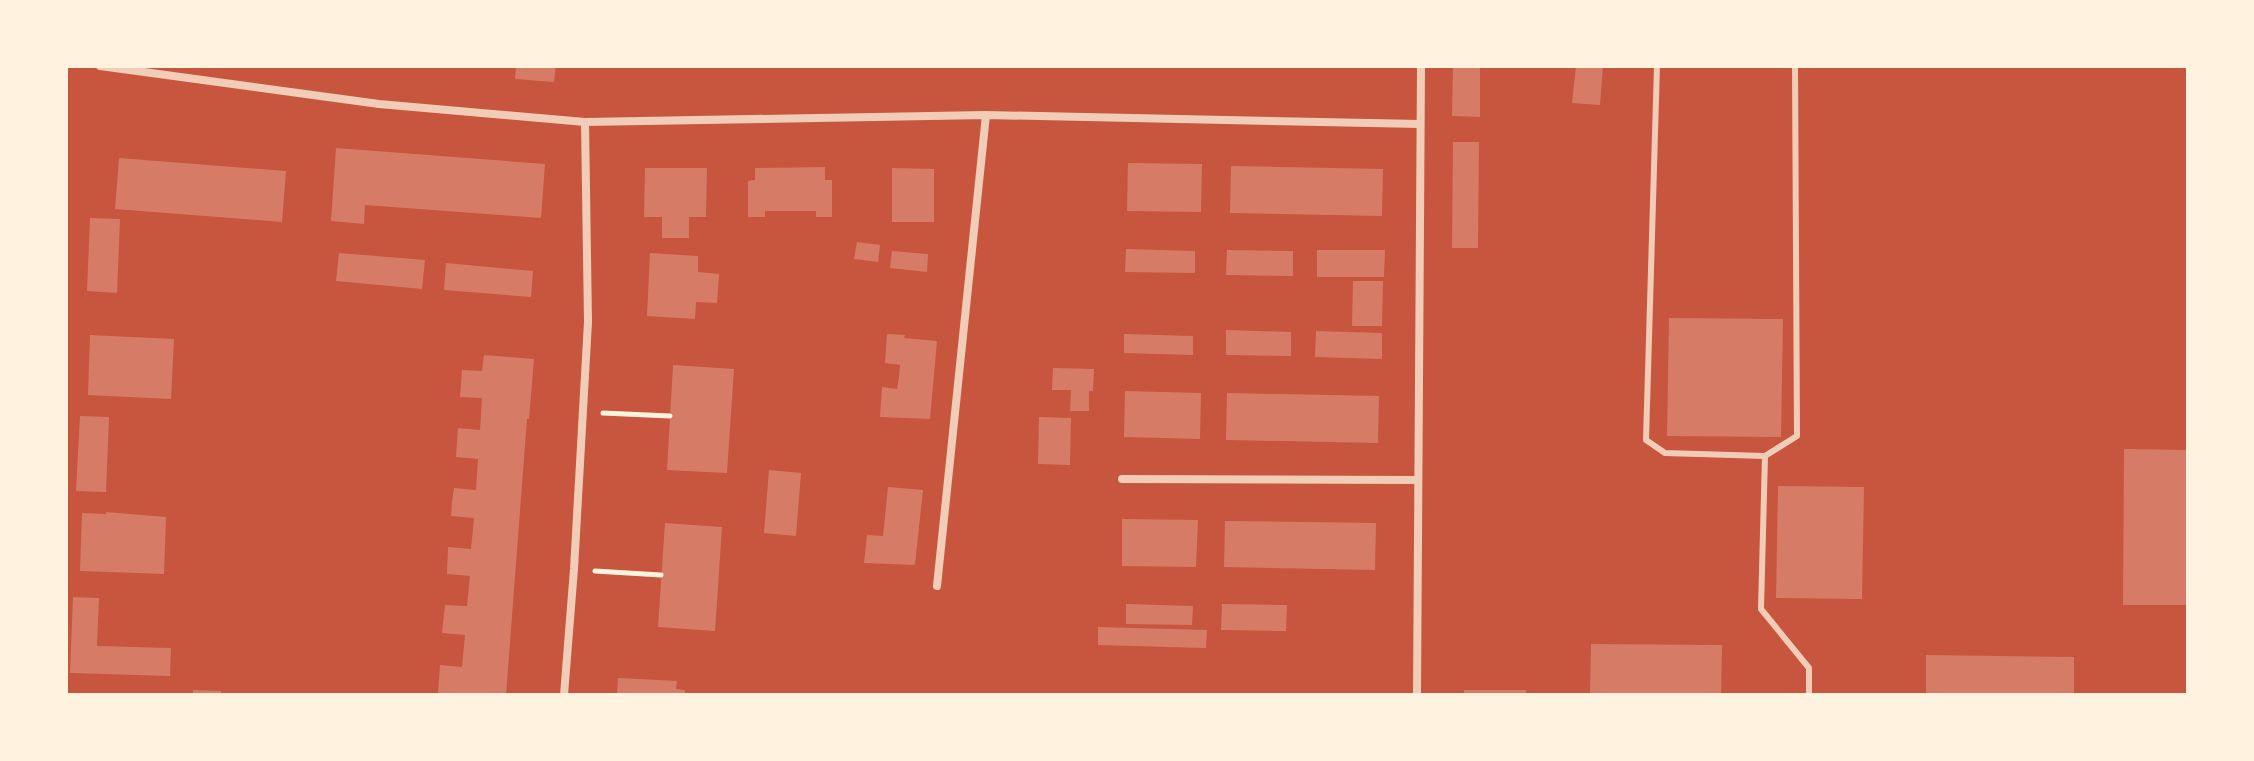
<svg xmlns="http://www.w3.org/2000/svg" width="2254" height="761" font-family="Barlow,sans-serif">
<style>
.building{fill:#d67c66}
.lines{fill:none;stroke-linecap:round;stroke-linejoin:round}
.path{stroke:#fff3e0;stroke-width:5}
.service{stroke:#f1ccb7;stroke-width:6}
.minor{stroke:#f1ccb7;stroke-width:8}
</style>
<rect width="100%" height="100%" fill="#c8553d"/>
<g class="building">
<polygon points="516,66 556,66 554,82 515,79"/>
<polygon points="1453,66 1480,66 1480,117 1452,116"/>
<polygon points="1576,66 1603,66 1600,105 1572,103"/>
<polygon points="1453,142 1479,142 1478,248 1452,248"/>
<polygon points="336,148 545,164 541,218 365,205 364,224 331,221"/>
<polygon points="119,158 286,171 282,222 115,209"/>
<polygon points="1128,163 1202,164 1201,212 1127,211"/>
<polygon points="1231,166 1383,169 1382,216 1230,213"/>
<polygon points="825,167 825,180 832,180 832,217 816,217 816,211 765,211 765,217 748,217 748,181 755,180 755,168"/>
<polygon points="645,168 707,168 706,217 689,217 689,238 662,238 662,217 644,217"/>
<polygon points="892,168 934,169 934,222 892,222"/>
<polygon points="90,218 120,219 117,293 87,291"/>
<polygon points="857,242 880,245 878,262 854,259"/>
<polygon points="1126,249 1195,251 1195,273 1125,272"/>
<polygon points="1227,250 1293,251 1293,276 1226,275"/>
<polygon points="1317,250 1385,250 1384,277 1317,277"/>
<polygon points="892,251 928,254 927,272 890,268"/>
<polygon points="339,253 425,260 422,289 336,281"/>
<polygon points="650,253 698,256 698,272 719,274 717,303 696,302 695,319 647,316"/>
<polygon points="446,263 533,271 531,297 444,290"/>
<polygon points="1353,281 1383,281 1382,326 1352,326"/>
<polygon points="1669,318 1783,319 1781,437 1667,436"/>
<polygon points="1226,330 1291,332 1291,356 1226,355"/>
<polygon points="1316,331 1382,333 1382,359 1315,357"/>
<polygon points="887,334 905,335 904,338 937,341 930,419 880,417 882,387 897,389 899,377 900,365 885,363"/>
<polygon points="1124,334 1193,336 1193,355 1124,353"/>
<polygon points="90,335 174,339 171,399 88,395"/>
<polygon points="484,355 534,359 529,419 527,419 506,695 438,693 440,665 462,667 465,635 442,633 445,605 467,606 470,576 447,574 448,547 471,549 474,518 451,516 452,501 454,488 476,490 478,459 456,457 458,428 480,430 482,398 460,397 462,370 482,371"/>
<polygon points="673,365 734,369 727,473 667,470"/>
<polygon points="1053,368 1094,369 1093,391 1089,391 1089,411 1070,411 1071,390 1052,390"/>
<polygon points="1125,391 1201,393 1200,439 1124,437"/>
<polygon points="1227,393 1379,396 1378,443 1226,440"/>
<polygon points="80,416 109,417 106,492 76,491"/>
<polygon points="1039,417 1071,418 1070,465 1038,464"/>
<polygon points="2124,449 2188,450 2188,605 2123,605"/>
<polygon points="769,470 801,473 796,536 764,533"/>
<polygon points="1778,486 1864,487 1862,599 1776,598"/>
<polygon points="888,487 923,490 915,565 864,563 867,535 883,536"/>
<polygon points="106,512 166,517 164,574 80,571 82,513 106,514"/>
<polygon points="1122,519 1198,520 1196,567 1122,566"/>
<polygon points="1225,521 1376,523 1375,570 1224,567"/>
<polygon points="665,523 722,527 715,631 658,627"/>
<polygon points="73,597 99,598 97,646 171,648 170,676 70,673"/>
<polygon points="1126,604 1193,606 1192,625 1126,624"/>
<polygon points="1222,604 1287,605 1286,631 1221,630"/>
<polygon points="1098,627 1207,630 1206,648 1098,645"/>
<polygon points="1591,644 1722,645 1721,695 1590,695"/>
<polygon points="1926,655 2074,657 2074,695 1926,695"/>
<polygon points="618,678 677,681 676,689 685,690 685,695 617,695"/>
<polygon points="193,690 221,691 221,695 193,695"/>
<rect x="1464" y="690" width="62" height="5"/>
</g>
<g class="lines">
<g class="path">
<polyline points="603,413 670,416"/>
<polyline points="595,571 661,575"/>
</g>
<g class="service">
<polyline points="1657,66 1646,440 1665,453 1765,456 1797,436 1795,66"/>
<polyline points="1765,456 1761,609 1809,668 1809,695"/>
</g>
<g class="minor">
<polyline points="100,66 379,104 585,122 986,115 1420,124"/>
<polyline points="1122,479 1417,480"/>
<polyline points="937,586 986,115"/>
<polyline points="564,695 574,569 588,322 585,122"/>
<polyline points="1417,695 1421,66"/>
</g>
</g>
<rect width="2254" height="761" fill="none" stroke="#fff3e0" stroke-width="136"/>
</svg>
